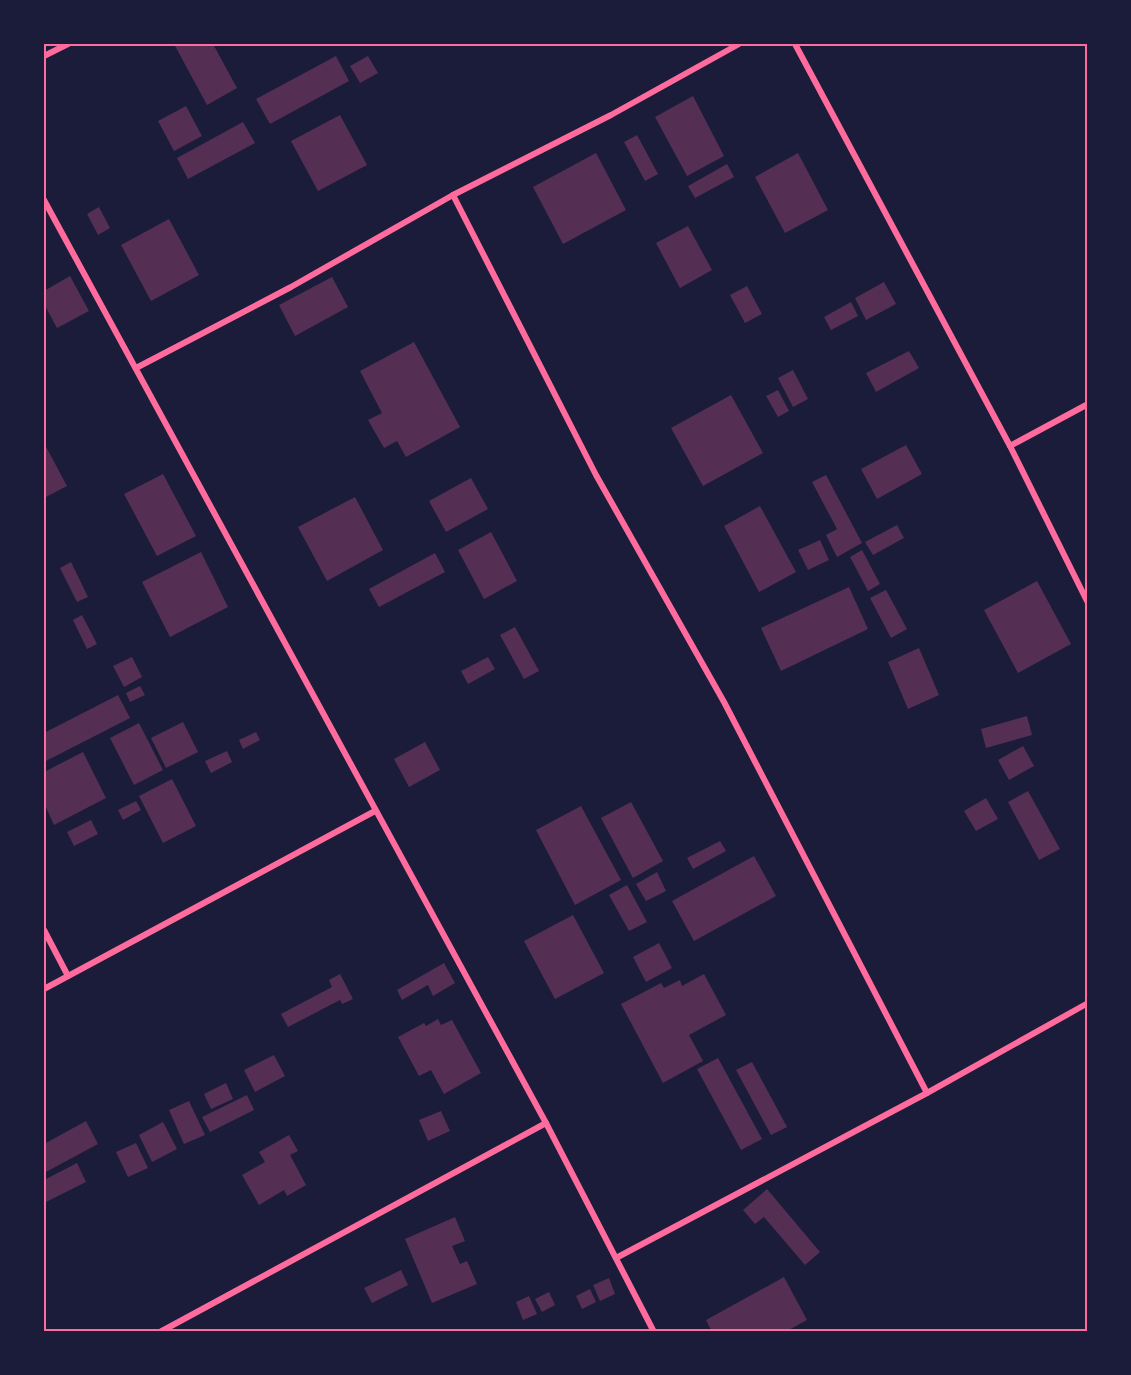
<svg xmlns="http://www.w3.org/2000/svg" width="1131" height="1375" font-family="'Roboto Serif',serif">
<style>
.building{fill:#542f53}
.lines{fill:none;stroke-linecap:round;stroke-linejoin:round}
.minor{stroke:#ff6b9d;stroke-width:6}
.neatline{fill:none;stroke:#ff6b9d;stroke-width:2}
</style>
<rect width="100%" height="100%" fill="#1b1b3a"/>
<g class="building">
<polygon points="174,44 213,44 237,88 207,105"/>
<polygon points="336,56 349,81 270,124 256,99"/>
<polygon points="368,56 378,73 360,83 350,66"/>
<polygon points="693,96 724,156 687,176 655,117"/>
<polygon points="186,106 202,136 174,151 158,121"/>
<polygon points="340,115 367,165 318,191 291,141"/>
<polygon points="243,122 255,143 188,179 177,158"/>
<polygon points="637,135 658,174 645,181 624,142"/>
<polygon points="596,153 626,210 563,244 533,187"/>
<polygon points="798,153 828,210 785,233 755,177"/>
<polygon points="727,164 734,177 695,198 688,186"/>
<polygon points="99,207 110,228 98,235 87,214"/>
<polygon points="169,219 199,275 151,301 121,245"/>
<polygon points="688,226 712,270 680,288 656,243"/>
<polygon points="70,276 89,311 57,328 44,304 44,291"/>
<polygon points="332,277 348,307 295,336 279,305"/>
<polygon points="884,282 896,304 866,320 855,298"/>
<polygon points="747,286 762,314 745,323 730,295"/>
<polygon points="851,302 858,316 831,330 824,317"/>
<polygon points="414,342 460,427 406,457 397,441 384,448 368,420 382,413 360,371"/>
<polygon points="909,351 919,368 876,392 866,373"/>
<polygon points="793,370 808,399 793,407 778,378"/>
<polygon points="778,390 789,411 778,417 766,396"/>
<polygon points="731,395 763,453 703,486 671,428"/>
<polygon points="44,443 67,486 44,498"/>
<polygon points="906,445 922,474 877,499 861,469"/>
<polygon points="163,474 196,536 157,556 124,494"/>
<polygon points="826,475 862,543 837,557 826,535 837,529 812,482"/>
<polygon points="471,478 488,509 446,532 429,501"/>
<polygon points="355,497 383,550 327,581 298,527"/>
<polygon points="760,506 796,572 759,592 724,526"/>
<polygon points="897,525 904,538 873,555 865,542"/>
<polygon points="491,532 517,581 484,599 458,550"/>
<polygon points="820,540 829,560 808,570 798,550"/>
<polygon points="862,550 880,584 868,591 850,557"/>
<polygon points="201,552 228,607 170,637 142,582"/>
<polygon points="435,553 445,572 379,607 369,589"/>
<polygon points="71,562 88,597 77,602 60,568"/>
<polygon points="1037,581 1071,644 1018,673 984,610"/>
<polygon points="849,587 868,629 781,671 761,628"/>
<polygon points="886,590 907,629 891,638 870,598"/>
<polygon points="82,615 97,644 87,649 73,620"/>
<polygon points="515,627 539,671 524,679 500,635"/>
<polygon points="919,648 939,695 908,709 888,662"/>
<polygon points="132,657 142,677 124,687 113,666"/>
<polygon points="488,657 495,669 468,684 461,671"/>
<polygon points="140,686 145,695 130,702 126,693"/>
<polygon points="118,695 130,718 44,762 44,733"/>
<polygon points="1027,716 1032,735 986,748 981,729"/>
<polygon points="183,722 198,752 166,768 151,738"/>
<polygon points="139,723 163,770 134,785 110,738"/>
<polygon points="256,732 260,740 243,749 239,740"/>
<polygon points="425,742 440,770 409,787 394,759"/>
<polygon points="1023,746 1034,766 1009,780 998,760"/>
<polygon points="227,751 232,762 211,773 205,761"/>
<polygon points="83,752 106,798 54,825 44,803 44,772"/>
<polygon points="172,779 196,826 163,843 139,796"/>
<polygon points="1028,791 1060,849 1039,860 1008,802"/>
<polygon points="986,798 998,819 976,831 964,811"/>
<polygon points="136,801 141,810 123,820 118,810"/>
<polygon points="631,802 663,861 633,878 601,818"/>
<polygon points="581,806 621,880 575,905 536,830"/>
<polygon points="91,820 98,834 74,846 67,832"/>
<polygon points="720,841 726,851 693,869 687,858"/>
<polygon points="754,856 776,896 694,941 672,901"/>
<polygon points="657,872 666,891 646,901 636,884"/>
<polygon points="627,885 647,922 629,931 609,895"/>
<polygon points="573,915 604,973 555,999 524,941"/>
<polygon points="659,943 672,968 646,982 633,957"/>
<polygon points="444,963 455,983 433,996 428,985 402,1000 397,990"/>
<polygon points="340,974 353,999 342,1004 340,1000 288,1027 281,1014 332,987 329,980"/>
<polygon points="704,974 726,1015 689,1035 703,1061 663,1083 621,1004 661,983 664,988 680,980 682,986"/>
<polygon points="438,1019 441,1025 452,1020 481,1073 444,1094 431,1070 419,1076 398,1037 424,1023 426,1026"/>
<polygon points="274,1055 285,1076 255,1092 244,1070"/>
<polygon points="718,1058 762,1139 741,1150 697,1069"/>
<polygon points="752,1062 787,1127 771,1135 736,1070"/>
<polygon points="226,1083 233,1099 211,1109 204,1094"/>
<polygon points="247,1095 254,1110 210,1132 202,1117"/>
<polygon points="189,1101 205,1135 184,1144 169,1110"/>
<polygon points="441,1111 450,1131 428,1141 419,1120"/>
<polygon points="86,1121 98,1144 44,1173 44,1144"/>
<polygon points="163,1122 177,1149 152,1162 139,1135"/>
<polygon points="289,1135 298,1151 290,1155 306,1185 287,1196 284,1190 259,1205 242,1175 265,1162 259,1152"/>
<polygon points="136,1143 148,1168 128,1177 116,1152"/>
<polygon points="77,1163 86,1182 44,1203 44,1180"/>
<polygon points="767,1189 820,1252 805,1265 764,1217 755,1224 743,1210"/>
<polygon points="455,1217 465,1241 452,1246 460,1264 467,1261 477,1284 432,1303 405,1239"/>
<polygon points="401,1270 408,1285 372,1303 364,1288"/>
<polygon points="784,1277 807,1320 785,1332 712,1332 706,1320"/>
<polygon points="609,1278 615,1294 600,1301 593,1285"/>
<polygon points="590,1289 596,1302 582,1309 576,1296"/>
<polygon points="549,1292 555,1305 542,1312 535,1299"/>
<polygon points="529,1296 537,1314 523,1320 516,1302"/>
</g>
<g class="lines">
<g class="minor">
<polyline points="795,44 1010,446 1088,603"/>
<polyline points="44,56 68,44"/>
<polyline points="453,195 596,475 724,702 927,1093"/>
<polyline points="44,200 546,1123 654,1332"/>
<polyline points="136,368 291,287 453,195 611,115 739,44"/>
<polyline points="1010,446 1088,404"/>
<polyline points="44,930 68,976"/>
<polyline points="44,989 375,811"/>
<polyline points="616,1258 927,1093 1088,1003"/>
<polyline points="160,1332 546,1123"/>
</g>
</g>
<rect width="1131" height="1375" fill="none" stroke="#1b1b3a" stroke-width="90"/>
<rect x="45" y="45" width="1041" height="1285" class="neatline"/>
</svg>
